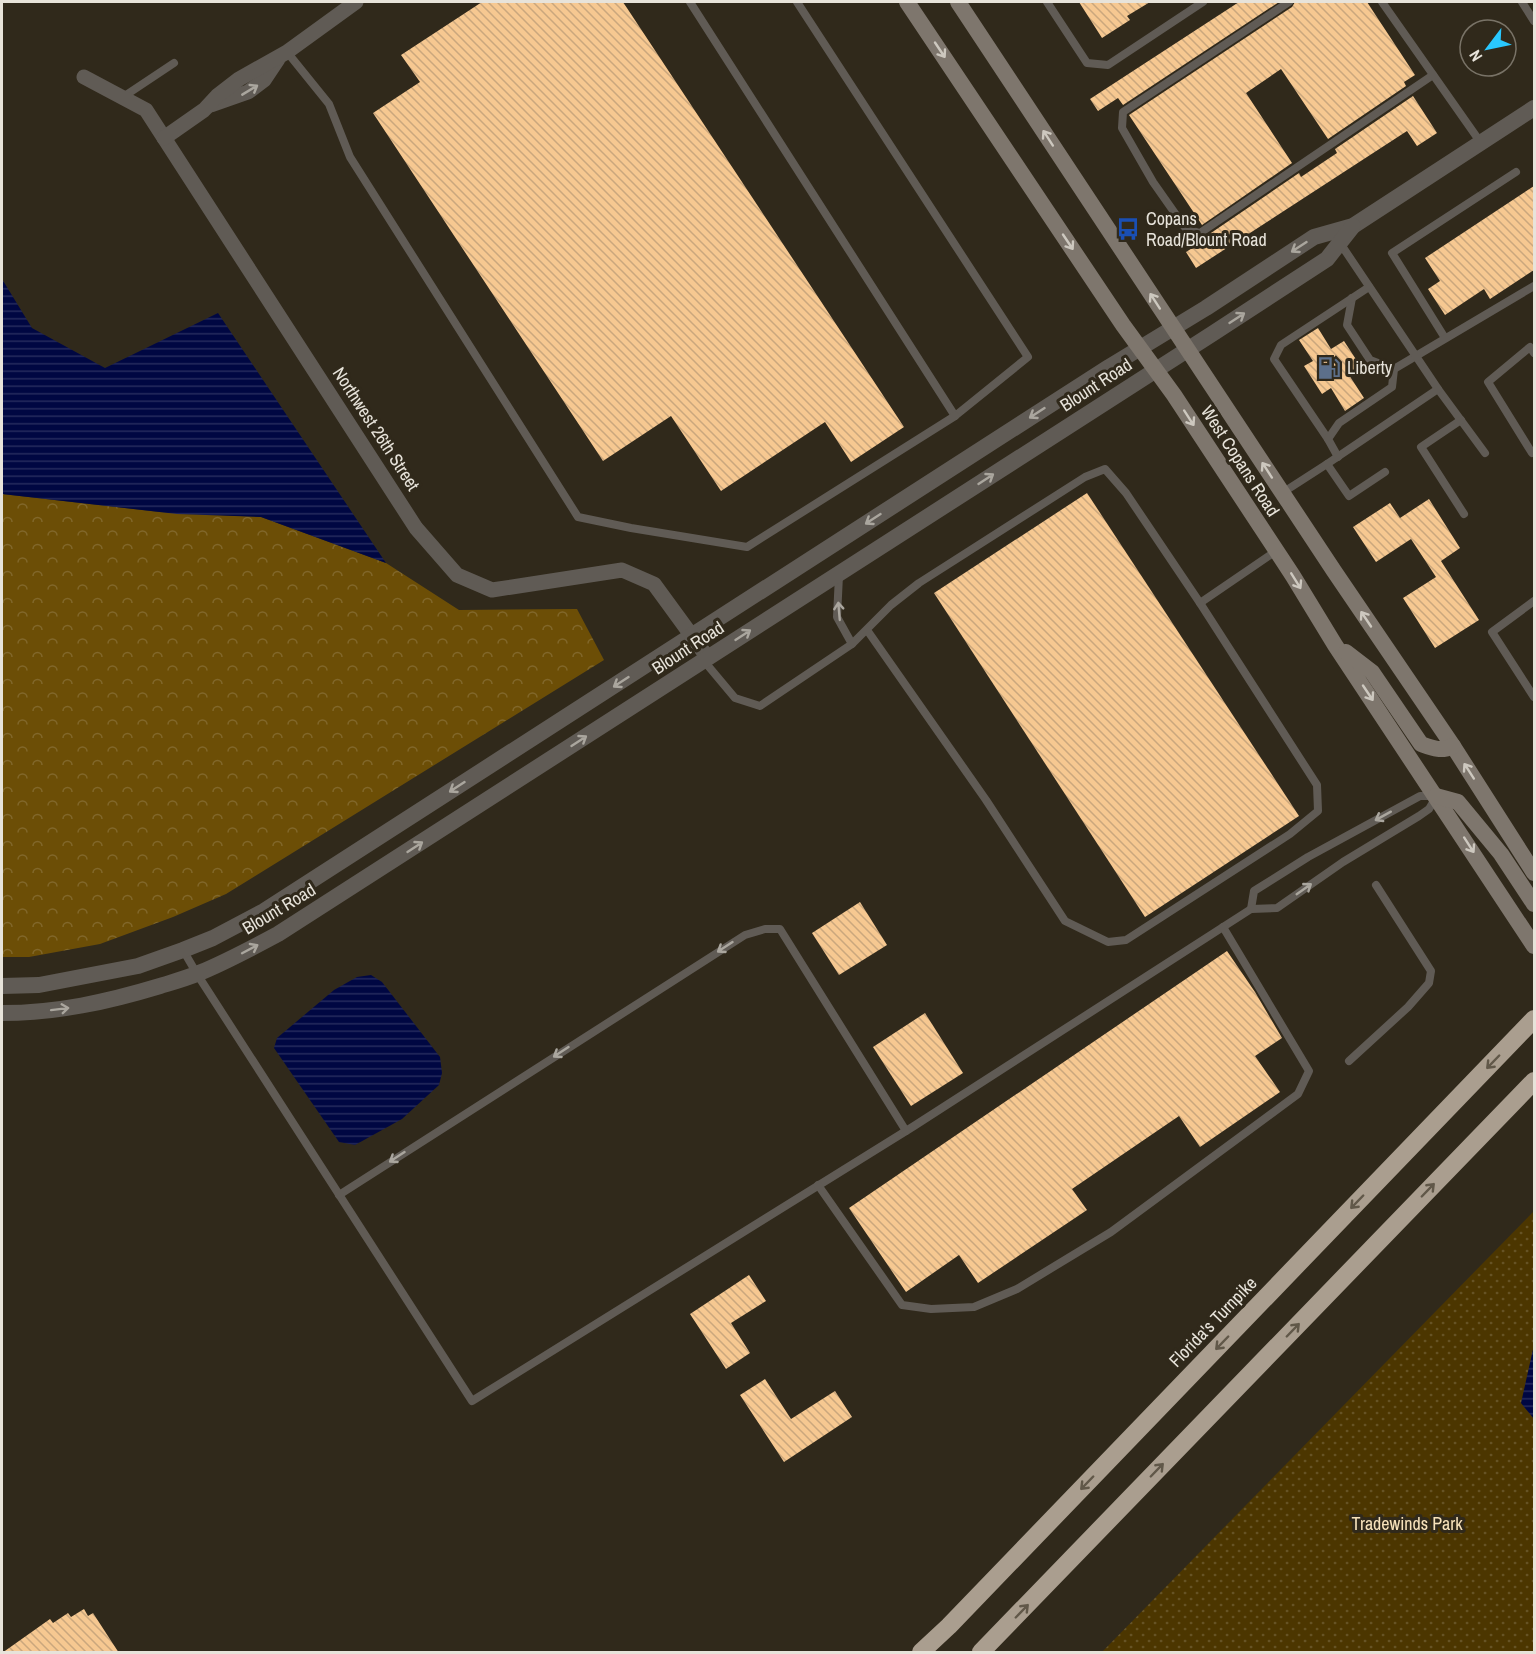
<svg xmlns="http://www.w3.org/2000/svg" width="1536" height="1654" font-family="'Archivo Narrow',sans-serif">
<style>
.forest{fill:url(#forest-crowns)}
.park{fill:url(#park-dots)}
.water{fill:url(#water-rules)}
.building{fill:url(#building-back-hatch)}
.lines{fill:none;stroke-linecap:round;stroke-linejoin:round}
.service{stroke:#605b55;stroke-width:8}
.minor{stroke:#605b55;stroke-width:15}
.tertiary{stroke:#605b55;stroke-width:16}
.secondary{stroke:#7e766d;stroke-width:16}
.motorway{stroke:#aa9e8f;stroke-width:18}
.oneway{stroke:#cdc8bf}
.oneway2{stroke:#aaa69e}
.oneway3{stroke:#615849}
.labels{text-anchor:middle;stroke-width:6;stroke-linejoin:round;paint-order:stroke}
.poi-label{font-size:18px;fill:#e7e3da;stroke:#30291b;text-anchor:start}
.street-label{font-size:18px;fill:#e7e3da;stroke:#30291b}
.park-label{font-size:18px;fill:#f7e2bb;stroke:#30291b}
</style>
<defs>
<pattern id="forest-crowns" width="20" height="18" patternUnits="userSpaceOnUse" patternTransform="scale(1.5)"><rect width="20" height="18" fill="#6c4e06"/><path d="M2 6a3 3 0 1 1 6 0M12 15a3 3 0 1 1 6 0" fill="none" stroke="#81672a"/></pattern>
<pattern id="park-dots" width="8" height="8" patternUnits="userSpaceOnUse" patternTransform="scale(1.5)"><rect width="8" height="8" fill="#4c3600"/><path d="M2 2h.1M6 6h.1" fill="none" stroke="#665325" stroke-width="1.8" stroke-linecap="round"/></pattern>
<pattern id="water-rules" width="6" height="5" patternUnits="userSpaceOnUse" patternTransform="scale(1.5)"><rect width="6" height="5" fill="#000742"/><path d="M0 2.5h6" fill="none" stroke="#252b5d"/></pattern>
<pattern id="building-back-hatch" width="6" height="6" patternUnits="userSpaceOnUse" patternTransform="scale(1.5)"><rect width="6" height="6" fill="#f6c891"/><path d="M-1 5l2 2M0 0l6 6M5-1l2 2" fill="none" stroke="#caa77d"/></pattern>
</defs>
<rect width="100%" height="100%" fill="#30291b"/>
<polygon class="forest" points="2,494 160,512 261,517 386,563 459,610 577,609 604,660 226,894 173,917 100,944 29,957 2,957"/>
<polygon class="park" points="1534,1211 1534,1652 1102,1652"/>
<g class="water">
<polygon points="2,279 32,328 105,368 218,313 386,563 261,517 177,514 2,494"/>
<polygon points="371,975 382,982 440,1057 442,1073 439,1085 402,1119 355,1145 339,1142 274,1048 277,1038 334,990 357,977"/>
<polygon points="1534,1345 1534,1419 1521,1403"/>
</g>
<g class="building">
<polygon points="482,2 623,2 904,427 851,462 825,422 721,491 671,416 603,461 373,113 420,82 401,55"/>
<polygon points="1079,2 1150,2 1127,16 1130,20 1102,38"/>
<polygon points="1239,2 1279,2 1123,105 1118,98 1098,111 1090,99"/>
<polygon points="1295,2 1367,2 1415,75 1404,82 1406,86 1328,139 1281,69 1246,93 1292,163 1202,225 1129,115 1292,7"/>
<polygon points="1413,96 1437,133 1417,146 1407,131 1196,268 1186,252 1210,237 1208,235 1299,173 1301,177 1337,153 1335,149"/>
<polygon points="1534,186 1534,270 1490,299 1484,289 1445,315 1428,289 1440,281 1425,258"/>
<polygon points="1318,328 1331,349 1344,341 1361,367 1349,375 1364,398 1345,411 1331,388 1322,394 1304,366 1313,361 1299,340"/>
<polygon points="1087,493 1299,816 1145,917 934,593"/>
<polygon points="1429,499 1460,548 1441,561 1479,620 1435,648 1403,598 1436,577 1411,539 1376,562 1353,527 1390,503 1400,518"/>
<polygon points="860,902 887,945 839,975 812,933"/>
<polygon points="1227,951 1255,992 1282,1038 1255,1056 1280,1092 1200,1147 1179,1116 1072,1189 1087,1210 978,1283 959,1255 906,1292 849,1208"/>
<polygon points="925,1013 963,1073 911,1106 873,1047"/>
<polygon points="749,1275 766,1301 731,1323 750,1353 726,1369 690,1314"/>
<polygon points="765,1379 791,1419 835,1391 852,1417 784,1462 740,1395"/>
<polygon points="84,1609 88,1616 93,1613 119,1653 2,1653 50,1619 53,1623 68,1613 71,1617"/>
</g>
<g class="lines">
<g class="service">
<polyline points="690,2 955,416 1028,357 797,2"/>
<polyline points="1047,2 1087,63 1108,65 1203,2"/>
<polyline points="1289,2 1123,112 1122,128 1153,182 1186,229 1200,233 1433,75"/>
<polyline points="1382,2 1481,143"/>
<polyline points="1522,2 1534,21"/>
<polyline points="287,52 329,104 350,157 578,517 631,528 747,547 955,416"/>
<polyline points="123,97 174,63"/>
<polyline points="1352,298 1347,325 1370,360 1394,369"/>
<polyline points="1445,338 1392,253 1516,172"/>
<polyline points="1534,353 1530,347 1488,382 1532,453 1534,452"/>
<polyline points="1438,389 1485,453"/>
<polyline points="1461,420 1421,447 1464,514"/>
<polyline points="1328,439 1274,359 1281,345 1369,287"/>
<polyline points="1338,457 1328,439 1339,423 1392,387 1394,369 1534,286"/>
<polyline points="1327,464 1349,496 1385,472"/>
<polyline points="1282,493 1327,464 1438,389 1340,243"/>
<polyline points="839,575 837,617 852,644"/>
<polyline points="1534,601 1492,632 1534,697"/>
<polyline points="1200,603 1276,551"/>
<polyline points="704,661 735,698 760,706 852,644 891,605 919,583 1085,477 1105,469 1126,493 1200,603 1317,785 1318,811 1290,834 1126,940 1108,942 1065,921 986,800 867,630"/>
<polyline points="1251,909 1254,891 1308,857 1420,796 1434,796"/>
<polyline points="183,950 197,974 472,1401 914,1126 1251,909 1277,908 1343,862 1419,816 1429,809 1435,799"/>
<polyline points="1349,1061 1408,1007 1429,983 1431,971 1376,885"/>
<polyline points="818,1185 902,1305 931,1309 974,1307 1017,1289 1111,1232 1298,1094 1309,1071 1223,927"/>
<polyline points="339,1195 745,935 765,929 780,929 906,1131"/>
</g>
<g class="minor">
<polyline points="84,77 146,110 416,528 457,575 492,590 622,570 654,584 708,658"/>
<polyline points="211,105 248,92 264,80 278,59"/>
<polyline points="164,138 204,110 217,96 239,79 287,52 356,2"/>
</g>
<g class="tertiary">
<polyline points="2,986 39,985 138,966 183,950 213,938 264,911 1109,367 1206,308 1314,237 1353,226 1534,108"/>
<path d="M2,1013C57,1013 107,1002 160,986C173,982 187,978 199,973C226,962 252,948 278,934L1212,334L1327,259L1353,226"/>
</g>
<g class="secondary">
<polyline points="907,2 1123,325 1174,395 1293,576 1335,645 1534,946"/>
<polyline points="958,2 1334,571 1453,746 1534,873"/>
<path d="M1346,652L1372,672L1421,744C1432,748 1441,752 1453,746"/>
<polyline points="1436,796 1458,802 1501,854 1534,904"/>
</g>
<g class="motorway">
<polyline points="921,1652 949,1626 1534,1019"/>
<polyline points="981,1652 1534,1081"/>
</g>
</g>
<defs><path id="oneway-shaft" d="M-6 0H5M1.5-3L5.5 0L1.5 3" fill="none" stroke-width="1.6" stroke-linecap="round" stroke-linejoin="round" transform="scale(1.5)"/></defs>
<g class="oneway">
<use href="#oneway-shaft" transform="translate(940 50) rotate(56)"/>
<use href="#oneway-shaft" transform="translate(1048 138) rotate(-123)"/>
<use href="#oneway-shaft" transform="translate(1068 242) rotate(56)"/>
<use href="#oneway-shaft" transform="translate(1155 301) rotate(-123)"/>
<use href="#oneway-shaft" transform="translate(1189 418) rotate(57)"/>
<use href="#oneway-shaft" transform="translate(1267 470) rotate(-123)"/>
<use href="#oneway-shaft" transform="translate(1296 581) rotate(58)"/>
<use href="#oneway-shaft" transform="translate(1366 619) rotate(-124)"/>
<use href="#oneway-shaft" transform="translate(1368 693) rotate(56)"/>
<use href="#oneway-shaft" transform="translate(1469 771) rotate(-123)"/>
<use href="#oneway-shaft" transform="translate(1469 845) rotate(57)"/>
</g>
<g class="oneway2">
<use href="#oneway-shaft" transform="translate(250 90) rotate(-31)"/>
<use href="#oneway-shaft" transform="translate(1299 247) rotate(147)"/>
<use href="#oneway-shaft" transform="translate(1237 318) rotate(-33)"/>
<use href="#oneway-shaft" transform="translate(1037 413) rotate(147)"/>
<use href="#oneway-shaft" transform="translate(986 479) rotate(-33)"/>
<use href="#oneway-shaft" transform="translate(873 519) rotate(147)"/>
<use href="#oneway-shaft" transform="translate(839 611) rotate(-95)"/>
<use href="#oneway-shaft" transform="translate(743 635) rotate(-33)"/>
<use href="#oneway-shaft" transform="translate(621 682) rotate(147)"/>
<use href="#oneway-shaft" transform="translate(579 741) rotate(-33)"/>
<use href="#oneway-shaft" transform="translate(457 787) rotate(147)"/>
<use href="#oneway-shaft" transform="translate(1383 816) rotate(151)"/>
<use href="#oneway-shaft" transform="translate(415 847) rotate(-33)"/>
<use href="#oneway-shaft" transform="translate(1304 889) rotate(-35)"/>
<use href="#oneway-shaft" transform="translate(725 947) rotate(147)"/>
<use href="#oneway-shaft" transform="translate(250 949) rotate(-28)"/>
<use href="#oneway-shaft" transform="translate(60 1009) rotate(-7)"/>
<use href="#oneway-shaft" transform="translate(561 1052) rotate(147)"/>
<use href="#oneway-shaft" transform="translate(397 1157) rotate(147)"/>
</g>
<g class="oneway3">
<use href="#oneway-shaft" transform="translate(1493 1062) rotate(134)"/>
<use href="#oneway-shaft" transform="translate(1428 1190) rotate(-46)"/>
<use href="#oneway-shaft" transform="translate(1357 1202) rotate(134)"/>
<use href="#oneway-shaft" transform="translate(1293 1330) rotate(-46)"/>
<use href="#oneway-shaft" transform="translate(1222 1343) rotate(134)"/>
<use href="#oneway-shaft" transform="translate(1157 1470) rotate(-46)"/>
<use href="#oneway-shaft" transform="translate(1087 1483) rotate(134)"/>
<use href="#oneway-shaft" transform="translate(1022 1611) rotate(-46)"/>
</g>
<defs>
<g id="bus-bare" transform="scale(1.8)"><path d="M-5-6H5V4H4V6H2V4H-2V6H-4V4H-5ZM-3.5-4V0h7V-4ZM-3.5 1.2v1.5H-2V1.2ZM2 1.2v1.5H3.5V1.2Z" fill="#1a4fb4" stroke="#30291b" stroke-width="2.5" paint-order="stroke"/></g>
<g id="fuel-bare" transform="scale(1.8)"><path d="M-5.5-6h7V0h2V4h1.3V-2.5L3-4.5l.8-.8L6-3V5H2.5V1h-1V6h-7ZM-4.2-4.7v3.2H.2V-4.7Z" fill="#5c6f8a" stroke="#30291b" stroke-width="2.5" paint-order="stroke"/></g>
</defs>
<g fill-rule="evenodd">
<use href="#bus-bare" x="1128" y="229"/>
<use href="#fuel-bare" x="1329" y="368"/>
</g>
<g class="labels">
<g class="poi-label">
<text x="1146" y="225">Copans<tspan x="1146" dy="21">Road/Blount Road</tspan></text>
<text x="1347" y="374">Liberty</text>
</g>
<g class="street-label">
<text transform="translate(1096 385) rotate(-33)" y="6">Blount Road</text>
<text transform="translate(376 429) rotate(57)" y="6">Northwest 26th Street</text>
<text transform="translate(1240 461) rotate(57)" y="6">West Copans Road</text>
<text transform="translate(688 648) rotate(-33)" y="6">Blount Road</text>
<text transform="translate(279 909) rotate(-31)" y="6">Blount Road</text>
<text transform="translate(1213 1322) rotate(-46)" y="6">Florida's Turnpike</text>
</g>
<g class="park-label">
<text x="1407" y="1530">Tradewinds Park</text>
</g>
</g>
<rect width="1536" height="1654" fill="none" stroke="#e7e3da" stroke-width="6"/>
<g transform="translate(1488 48) rotate(238)"><circle r="28" fill="#30291b" stroke="#797367" stroke-width="1.5"/>
<path d="M0-4.5L10 22L0 15L-10 22Z" fill="#29c8ff"/>
<text y="-9" font-size="16" font-weight="bold" text-anchor="middle" fill="#e7e3da">N</text>
</g>
</svg>
